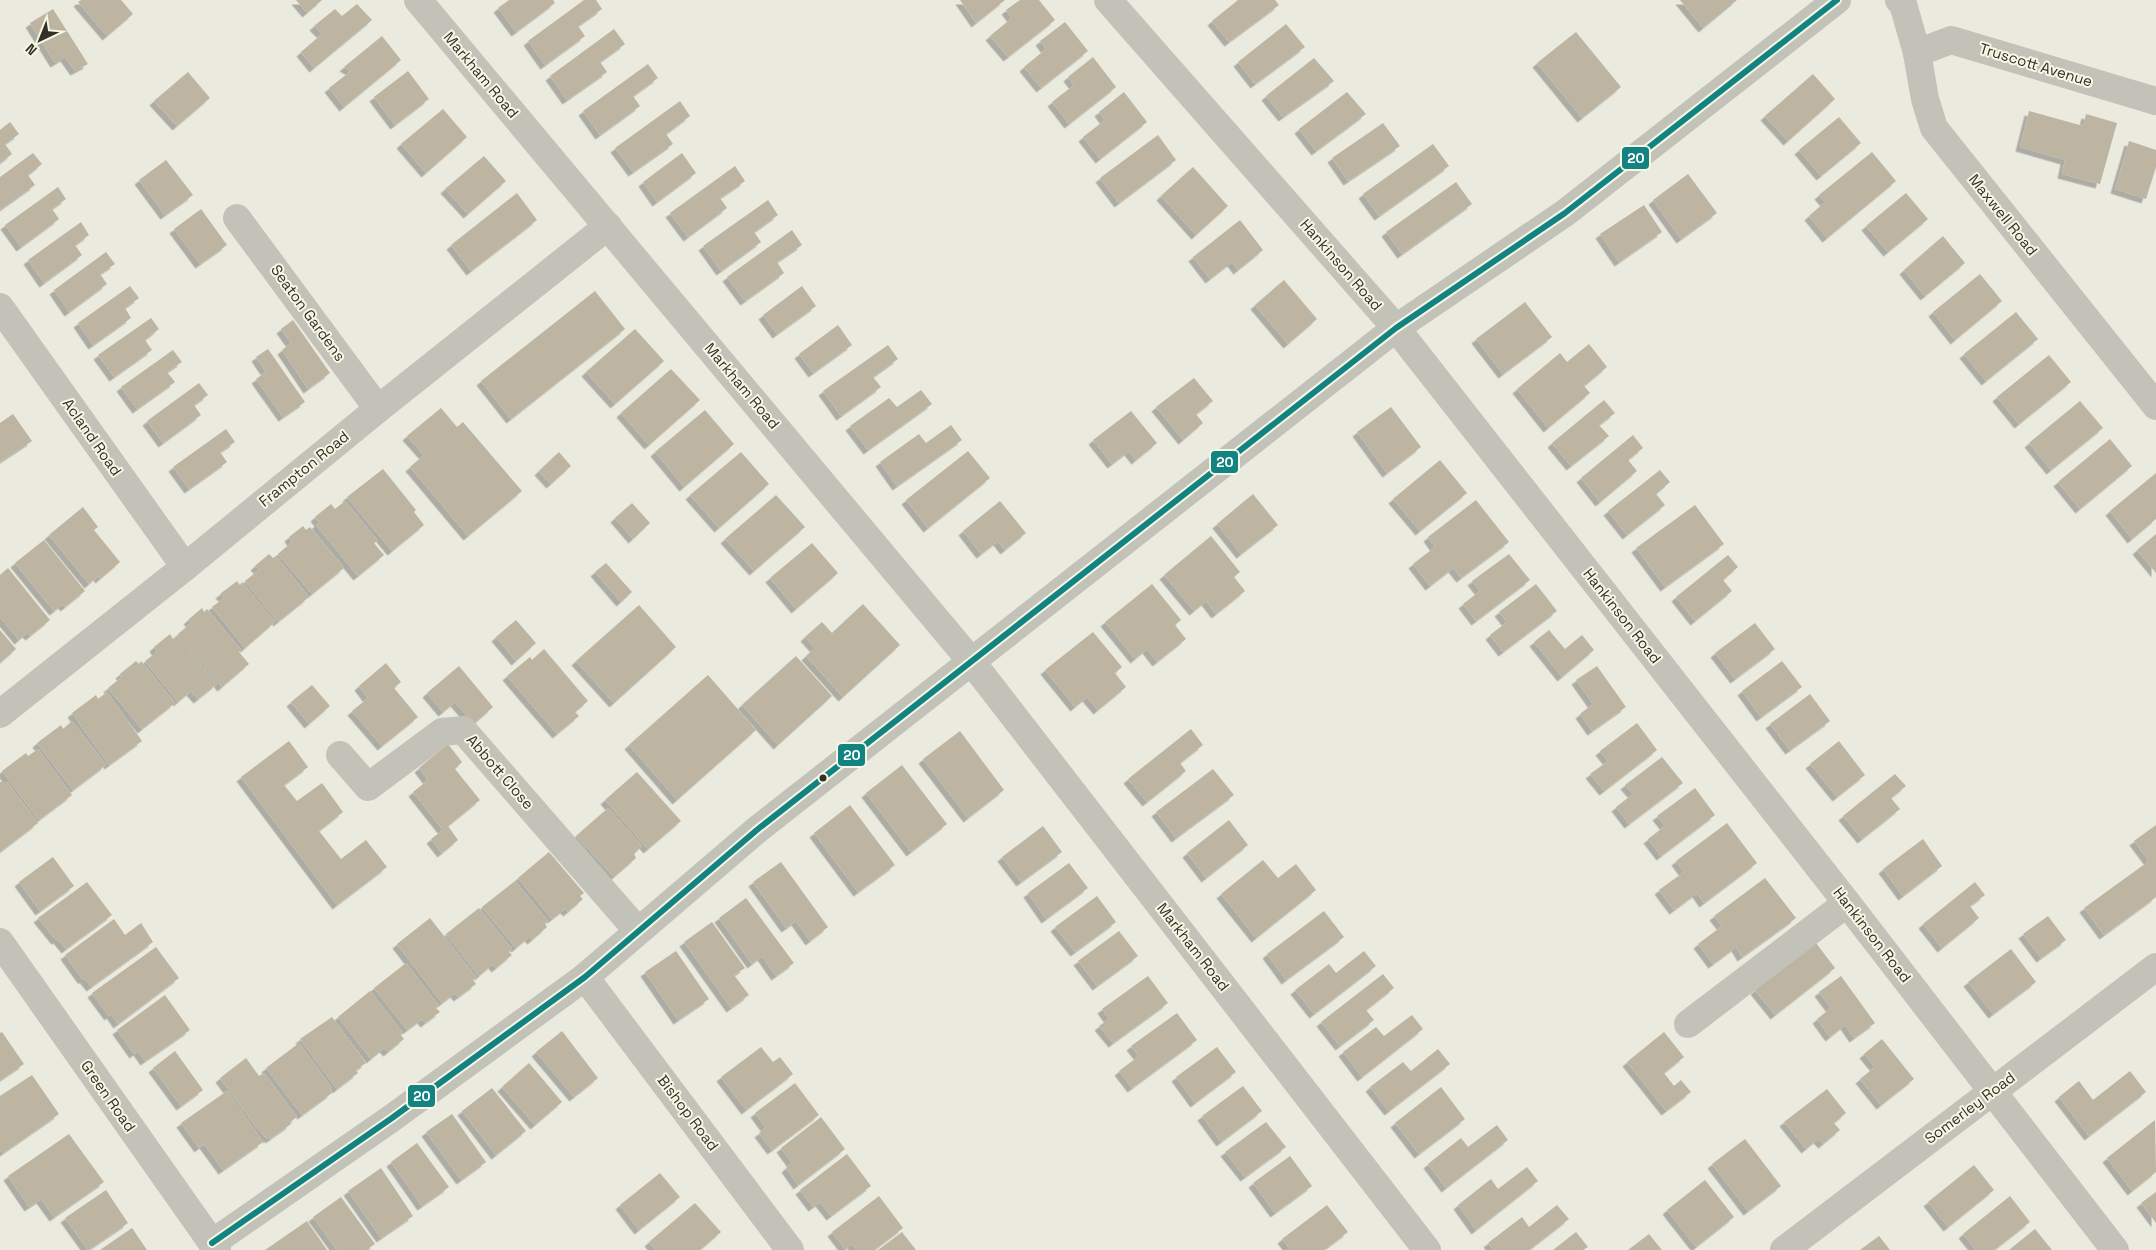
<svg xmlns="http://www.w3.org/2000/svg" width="2156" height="1250" font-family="'Space Grotesk',sans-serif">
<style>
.building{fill:#bdb5a2;filter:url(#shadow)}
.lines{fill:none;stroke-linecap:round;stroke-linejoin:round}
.minor{stroke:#c3c2b8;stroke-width:28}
.bus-1-casing{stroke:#f7f7e6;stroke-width:10}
.bus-1{stroke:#128380;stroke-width:6}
.bus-dot{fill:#333027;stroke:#f7f7e6;stroke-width:2}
.labels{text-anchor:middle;stroke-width:4;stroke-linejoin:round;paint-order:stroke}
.street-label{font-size:15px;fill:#333027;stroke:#f7f7e6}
.line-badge{stroke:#f7f7e6;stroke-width:2}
.badge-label{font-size:14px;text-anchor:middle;font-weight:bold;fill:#fff}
</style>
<defs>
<filter id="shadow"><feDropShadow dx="-4.5" dy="4.5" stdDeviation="0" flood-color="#0004"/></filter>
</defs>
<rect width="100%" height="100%" fill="#eaeadf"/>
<g class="building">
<polygon points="81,0 121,0 133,14 107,36 78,2"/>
<polygon points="296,0 322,0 307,13"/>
<polygon points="509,0 553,0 555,3 516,32 498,8"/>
<polygon points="584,0 596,0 602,9 578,26 585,36 545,65 528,41"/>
<polygon points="960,0 1005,0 976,23"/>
<polygon points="1020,0 1039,0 1055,20 1008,57 990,36 1012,18 1006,10"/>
<polygon points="1238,0 1275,0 1279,5 1229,42 1212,21"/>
<polygon points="1680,0 1737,0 1703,28"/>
<polygon points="357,4 372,20 314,68 301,52 322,34 314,26 335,9 342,16"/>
<polygon points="53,9 88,64 75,71 65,57 55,63 30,23"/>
<polygon points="1065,22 1088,51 1041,88 1024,67 1046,49 1040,41"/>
<polygon points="1286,24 1305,47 1255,84 1238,62"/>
<polygon points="614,29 625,44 600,62 607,72 567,100 550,76"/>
<polygon points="1576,32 1621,87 1582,118 1537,63"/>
<polygon points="382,36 401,60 344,107 329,88 351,71 344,67"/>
<polygon points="1093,57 1116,87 1069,124 1052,102 1074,85 1068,77"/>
<polygon points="1314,58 1334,81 1283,117 1266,96"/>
<polygon points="648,64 658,78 633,96 640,106 600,135 583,111"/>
<polygon points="408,71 429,99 395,125 374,97"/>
<polygon points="188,72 210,98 177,126 154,101"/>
<polygon points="1813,74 1835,99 1788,141 1765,116"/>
<polygon points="1124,92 1147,122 1100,159 1083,137 1105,120 1099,112"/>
<polygon points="1347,92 1366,114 1316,151 1299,129"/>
<polygon points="680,101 690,116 666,134 673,144 633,172 615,148"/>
<polygon points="443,109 467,137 426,173 401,144"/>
<polygon points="2029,111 2083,126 2086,114 2117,123 2100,184 2062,174 2065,160 2020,147"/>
<polygon points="1839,117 1861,143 1821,176 1799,150"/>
<polygon points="10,122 19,134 5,144 12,154 0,163 0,130"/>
<polygon points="1383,123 1400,146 1348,181 1332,158"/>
<polygon points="1158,135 1176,160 1119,203 1100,178"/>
<polygon points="2129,141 2156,150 2156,167 2146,199 2115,189"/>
<polygon points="1433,144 1449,166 1379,216 1363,194"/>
<polygon points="1872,152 1896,181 1827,238 1809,216 1825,202 1819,195"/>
<polygon points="33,153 42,164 28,175 35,185 0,210 0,177"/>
<polygon points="682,153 696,173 657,202 643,182"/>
<polygon points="484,156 506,181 468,214 445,189"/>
<polygon points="166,160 193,195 165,215 139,180"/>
<polygon points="735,166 745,181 720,198 727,208 688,237 670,213"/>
<polygon points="1193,167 1228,206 1196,235 1161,196"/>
<polygon points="1688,174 1717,213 1681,239 1653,200"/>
<polygon points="1456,182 1472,204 1402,254 1386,232"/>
<polygon points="58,187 66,199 52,209 59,219 21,247 5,225"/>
<polygon points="517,193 537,220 471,271 451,245"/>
<polygon points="1906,193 1928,219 1888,252 1866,226"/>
<polygon points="768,200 778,215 754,232 761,242 721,271 703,246"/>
<polygon points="1644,205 1662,232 1619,262 1600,234"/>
<polygon points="201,209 227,245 200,264 174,229"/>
<polygon points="1240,220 1263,250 1238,270 1232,262 1210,279 1193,257"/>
<polygon points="81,222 89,235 75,245 82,255 44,283 28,260"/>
<polygon points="792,230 802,245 777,262 784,273 745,301 727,277"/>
<polygon points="1943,236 1965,263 1925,296 1904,270"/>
<polygon points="106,252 115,264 100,274 107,284 69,312 54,290"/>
<polygon points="1980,274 2002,301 1955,340 1933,312"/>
<polygon points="1284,280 1317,319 1288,344 1255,305"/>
<polygon points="130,286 139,298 125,308 131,318 93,345 78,323"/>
<polygon points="802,286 816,306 777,334 763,315"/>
<polygon points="595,291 625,329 511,419 481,381"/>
<polygon points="1525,302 1552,337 1503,374 1476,339"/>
<polygon points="2016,312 2038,339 1986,381 1964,354"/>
<polygon points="151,318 159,329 145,340 152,350 114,377 98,355"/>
<polygon points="293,320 330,373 308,389 282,350 291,343 281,329"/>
<polygon points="838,325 852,345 813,373 799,354"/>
<polygon points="635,329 664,361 615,404 586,372"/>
<polygon points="1589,344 1607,367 1584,386 1590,393 1548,428 1517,389 1560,353 1567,362"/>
<polygon points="888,345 898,359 873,377 881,387 841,416 823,391"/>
<polygon points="268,349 305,402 283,417 256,379 266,372 256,357"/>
<polygon points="173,350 182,362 167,372 175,382 137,409 121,387"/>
<polygon points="2049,355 2071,382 2019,424 1997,397"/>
<polygon points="671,369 700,400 649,445 621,413"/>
<polygon points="1194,378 1213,401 1196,414 1203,423 1183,440 1156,407"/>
<polygon points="199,383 208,395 194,405 201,415 163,443 147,421"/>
<polygon points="921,390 932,404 868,450 850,426 889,398 897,407"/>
<polygon points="1604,400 1615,413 1599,425 1609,436 1571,466 1552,443"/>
<polygon points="2080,401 2103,428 2051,470 2029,443"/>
<polygon points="1391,407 1421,447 1387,473 1357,432"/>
<polygon points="441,408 457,427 463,422 522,491 468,536 410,467 424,455 407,436"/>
<polygon points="705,410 734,444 684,487 655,452"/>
<polygon points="1131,411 1157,443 1136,460 1129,451 1112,464 1093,440"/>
<polygon points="13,414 32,441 0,462 0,423"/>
<polygon points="951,425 962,440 897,486 880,462 919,434 926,443"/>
<polygon points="226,429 235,442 220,452 227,462 189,489 173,467"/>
<polygon points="1633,435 1643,448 1628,460 1637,471 1600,502 1581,478"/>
<polygon points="2110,439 2132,466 2080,509 2058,482"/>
<polygon points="968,451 990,478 928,528 906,500"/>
<polygon points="559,452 571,466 551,484 539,471"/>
<polygon points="741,452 769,484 719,528 690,495"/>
<polygon points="1440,460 1467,493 1420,531 1393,499"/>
<polygon points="383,469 416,510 414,512 424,525 392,551 347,497"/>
<polygon points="1660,470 1670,482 1656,494 1665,505 1627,535 1608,511"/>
<polygon points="2156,473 2156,519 2132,539 2110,511"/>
<polygon points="1253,494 1278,525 1241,554 1217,524"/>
<polygon points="776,495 805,527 754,571 725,539"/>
<polygon points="1476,500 1509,542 1461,578 1453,568 1430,586 1413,564 1435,547 1428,537"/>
<polygon points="345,501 378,541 374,543 384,555 358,576 316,525 319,522 315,517 331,504 335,509"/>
<polygon points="1000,501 1026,533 1005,550 998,541 981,554 963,531"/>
<polygon points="632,503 650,523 633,539 615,518"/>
<polygon points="1695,505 1724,544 1665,587 1636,548"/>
<polygon points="83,507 98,527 94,530 120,562 100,579 98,576 89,584 49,535"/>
<polygon points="303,526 306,530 310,527 344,568 312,594 278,554 292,542 289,537"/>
<polygon points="2156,534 2156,573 2137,550"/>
<polygon points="1211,536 1240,572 1234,577 1245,591 1216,614 1206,601 1194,611 1164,575"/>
<polygon points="44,540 85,591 65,607 63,604 54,611 15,563"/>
<polygon points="812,543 838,573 796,609 770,578"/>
<polygon points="269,554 273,558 276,556 309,597 278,622 245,581 259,570 255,566"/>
<polygon points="1509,554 1530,580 1476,621 1463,604 1480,591 1472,581"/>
<polygon points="1728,555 1738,567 1723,580 1732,591 1695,621 1676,597"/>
<polygon points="606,563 632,592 621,602 595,572"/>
<polygon points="8,568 50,620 30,636 27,633 19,640 0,617 0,575"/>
<polygon points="237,581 240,585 242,582 275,622 245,648 212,607 224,598 220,594"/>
<polygon points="1152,584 1181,620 1175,625 1186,639 1157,662 1147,649 1135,659 1105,622"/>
<polygon points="1536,584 1557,611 1503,652 1490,635 1507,622 1499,612"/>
<polygon points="863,604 900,645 843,697 806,656 815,648 805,637 822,622 832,633"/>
<polygon points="639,605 676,647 614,703 576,661"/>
<polygon points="202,608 204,612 207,609 241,650 239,652 249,664 222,687 178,634 191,623 188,620"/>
<polygon points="516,620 536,643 516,661 496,637"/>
<polygon points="1755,623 1775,649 1735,679 1715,653"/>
<polygon points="0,630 16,649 0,663"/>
<polygon points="1549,630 1565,649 1582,635 1594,650 1562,677 1534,642"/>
<polygon points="1093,632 1122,667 1115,673 1126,687 1098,710 1087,697 1075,707 1045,670"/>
<polygon points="170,634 173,639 177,636 217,684 198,699 191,691 178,702 145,661 157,652 154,647"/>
<polygon points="544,649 588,701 575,712 579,716 557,734 507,676 530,657 532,660"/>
<polygon points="796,656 832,696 778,745 742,705"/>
<polygon points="136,661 139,664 141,661 175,703 142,729 108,688 122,677 120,674"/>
<polygon points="1782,661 1802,687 1761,717 1742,691"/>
<polygon points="386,663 401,682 394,688 418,717 382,746 352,711 368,698 359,686"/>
<polygon points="459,666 493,707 474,724 455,702 443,712 427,693"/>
<polygon points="1597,666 1626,707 1592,731 1580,714 1593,704 1576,680"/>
<polygon points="708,675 756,730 677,800 629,745"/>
<polygon points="312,685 330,706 309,724 291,702"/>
<polygon points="107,692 142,741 109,765 72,713 96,695 98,699"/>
<polygon points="1810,694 1830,721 1790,750 1770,724"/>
<polygon points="72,721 106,765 73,790 37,743 61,725 63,729"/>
<polygon points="1637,723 1657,750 1604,791 1590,774 1608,761 1600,751"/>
<polygon points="1191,729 1203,745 1180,763 1186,771 1147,802 1128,779"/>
<polygon points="960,731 1004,790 968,818 923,759"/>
<polygon points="289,741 308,767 284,785 297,801 322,783 343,812 319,831 341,859 366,840 387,867 337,905 241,777"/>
<polygon points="1839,741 1865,775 1837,797 1810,764"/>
<polygon points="448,744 462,762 455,769 480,800 448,826 458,840 442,853 431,839 443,830 413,792 428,780 419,768"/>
<polygon points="38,749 72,795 39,820 2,771 26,753 28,756"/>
<polygon points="1662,757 1683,783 1629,824 1616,807 1633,794 1625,785"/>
<polygon points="902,765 947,824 911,852 866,793"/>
<polygon points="1213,769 1234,795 1176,838 1156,812"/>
<polygon points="637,772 681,821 648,849 605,800"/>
<polygon points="1895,774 1906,786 1891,798 1900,809 1862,839 1843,816"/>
<polygon points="0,782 7,782 38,823 0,852"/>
<polygon points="1695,788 1715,815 1661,856 1648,839 1665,826 1657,816"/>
<polygon points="850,805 895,865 858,892 814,833"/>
<polygon points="608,808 642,846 634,854 636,858 614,877 576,836"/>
<polygon points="1229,820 1248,845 1206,878 1187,853"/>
<polygon points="1727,823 1757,863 1704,903 1697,893 1674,910 1659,890 1684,872 1676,861"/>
<polygon points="2156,825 2156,897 2104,935 2084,908 2149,861 2134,841"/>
<polygon points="1043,826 1062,852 1021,882 1002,857"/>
<polygon points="1923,839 1942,866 1903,896 1883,869"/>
<polygon points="549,852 584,893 580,896 583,899 568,912 565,909 552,919 518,878"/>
<polygon points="53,857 74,886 40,911 19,882"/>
<polygon points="1263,860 1278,878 1296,864 1316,890 1256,938 1221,894"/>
<polygon points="781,862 828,927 810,941 796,921 786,928 753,882"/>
<polygon points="1069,863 1088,888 1046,919 1028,893"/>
<polygon points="1765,878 1796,918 1742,957 1736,947 1713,964 1698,944 1722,926 1714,916"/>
<polygon points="515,881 548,921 545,924 547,927 532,940 529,937 516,948 482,907"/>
<polygon points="87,882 112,915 66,949 58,939 56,940 38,918"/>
<polygon points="1975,882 1985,895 1970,906 1979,918 1942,948 1923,924"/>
<polygon points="1097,896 1116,922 1075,952 1055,927"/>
<polygon points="746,898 794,963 776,976 762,956 752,964 719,918"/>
<polygon points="479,908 512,949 509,952 512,955 496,968 493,964 479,976 446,934"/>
<polygon points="1324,911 1344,937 1286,980 1267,954"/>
<polygon points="2048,916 2066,940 2041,958 2023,934"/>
<polygon points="430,918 476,977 473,980 476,984 458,997 455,993 442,1003 397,944"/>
<polygon points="114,919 125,935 141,923 153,942 91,987 84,978 83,980 65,955"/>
<polygon points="712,922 745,968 734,975 749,995 731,1008 684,942"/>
<polygon points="1119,931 1138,956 1097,986 1078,961"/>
<polygon points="1816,943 1835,968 1775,1015 1755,990"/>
<polygon points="156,947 179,978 118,1024 111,1014 109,1016 92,993"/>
<polygon points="2011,949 2036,982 1993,1014 1968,982"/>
<polygon points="676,951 709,999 678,1020 645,972"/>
<polygon points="1364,951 1376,966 1314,1014 1295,990 1329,964 1336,973"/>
<polygon points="406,963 439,1006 436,1008 440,1012 425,1023 422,1019 407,1030 374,988"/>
<polygon points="1383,974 1394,988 1366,1010 1374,1020 1340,1046 1321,1022"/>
<polygon points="1148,976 1168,1003 1113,1043 1099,1026 1109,1019 1102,1009"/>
<polygon points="1841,976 1875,1023 1854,1038 1845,1025 1830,1037 1817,1019 1831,1008 1819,992"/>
<polygon points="370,991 403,1033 401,1035 404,1039 388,1052 384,1048 371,1059 338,1017"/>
<polygon points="165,995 190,1030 145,1061 138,1051 134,1054 117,1030"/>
<polygon points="1177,1013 1197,1040 1132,1088 1119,1071 1139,1056 1131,1046"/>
<polygon points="1412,1015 1423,1029 1362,1077 1343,1052 1376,1027 1384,1036"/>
<polygon points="332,1017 366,1063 356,1070 358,1073 337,1089 300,1039"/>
<polygon points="562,1031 598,1078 574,1097 536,1052"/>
<polygon points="2,1032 24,1064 0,1080 0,1033"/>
<polygon points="1664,1032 1684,1057 1664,1073 1674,1086 1681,1080 1691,1092 1666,1111 1627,1062"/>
<polygon points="1882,1039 1914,1079 1881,1105 1860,1079 1875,1067 1864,1054"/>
<polygon points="299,1043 332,1088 330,1090 332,1093 302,1115 266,1068"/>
<polygon points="761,1047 773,1062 780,1057 793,1074 746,1110 721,1077"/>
<polygon points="1217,1047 1236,1072 1195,1103 1176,1077"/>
<polygon points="1438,1049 1450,1064 1389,1111 1370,1087 1403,1062 1411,1071"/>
<polygon points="175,1051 203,1090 181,1106 153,1068"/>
<polygon points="246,1058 259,1076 264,1073 297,1117 290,1122 291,1124 270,1139 269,1137 267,1139 253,1123 220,1078"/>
<polygon points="529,1063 562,1102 535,1125 502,1087"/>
<polygon points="2130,1071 2146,1092 2089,1136 2059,1097 2079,1081 2093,1100"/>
<polygon points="32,1075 59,1114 3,1153 0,1150 0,1096"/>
<polygon points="795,1083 819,1115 772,1150 759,1133 766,1128 755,1113"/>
<polygon points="1243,1086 1262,1111 1221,1142 1202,1116"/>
<polygon points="1441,1087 1465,1119 1419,1154 1395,1123"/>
<polygon points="492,1088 526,1131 496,1155 462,1111"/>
<polygon points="1827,1089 1846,1113 1834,1123 1840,1130 1823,1144 1818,1139 1806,1149 1784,1122"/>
<polygon points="227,1091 263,1142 223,1170 204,1144 199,1148 181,1123"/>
<polygon points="452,1114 486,1162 461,1180 426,1132"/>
<polygon points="821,1117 845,1149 798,1185 786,1168 792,1163 781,1148"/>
<polygon points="2155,1120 2156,1172 2132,1191 2107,1158"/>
<polygon points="1266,1122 1286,1147 1245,1177 1225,1152"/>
<polygon points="1497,1125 1508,1140 1446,1188 1428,1164 1461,1138 1468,1147"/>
<polygon points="69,1134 104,1182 54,1217 41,1199 29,1207 8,1176"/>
<polygon points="1745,1139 1781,1186 1748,1211 1712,1164"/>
<polygon points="417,1143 449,1187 422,1206 391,1162"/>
<polygon points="847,1154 871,1186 831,1216 820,1202 813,1207 800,1190"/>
<polygon points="1290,1156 1312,1186 1275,1213 1253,1183"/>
<polygon points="1974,1165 1994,1190 1948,1227 1928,1202"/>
<polygon points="1527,1167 1538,1181 1476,1230 1458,1205 1491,1179 1498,1189"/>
<polygon points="381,1168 413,1216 381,1238 348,1191"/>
<polygon points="660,1173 680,1197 639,1230 620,1205"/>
<polygon points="1705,1180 1734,1217 1696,1247 1667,1210"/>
<polygon points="106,1190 128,1223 88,1250 65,1218"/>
<polygon points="2156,1192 2156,1223 2141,1203"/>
<polygon points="879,1196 903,1228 874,1250 857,1250 852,1244 845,1249 832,1232"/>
<polygon points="2010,1196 2030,1222 1994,1250 1976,1250 1963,1234"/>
<polygon points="341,1197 375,1244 366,1250 337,1250 313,1217"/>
<polygon points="695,1203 721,1232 700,1250 656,1250 649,1242"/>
<polygon points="1327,1205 1348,1232 1324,1250 1287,1250 1289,1248 1282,1239"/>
<polygon points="1557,1205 1569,1219 1529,1250 1494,1250 1488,1243 1522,1217 1529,1227"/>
<polygon points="307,1221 327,1250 265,1250"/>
<polygon points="132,1228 147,1250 100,1250"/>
<polygon points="2035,1229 2052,1250 2009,1250"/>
<polygon points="902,1232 916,1250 878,1250"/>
<polygon points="1576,1232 1588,1247 1583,1250 1553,1250"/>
<polygon points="1649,1234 1662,1250 1628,1250"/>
<polygon points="1879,1236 1890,1250 1860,1250"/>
</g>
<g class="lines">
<g class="minor">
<polyline points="418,0 971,661 1427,1250"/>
<polyline points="1108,0 1396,328 1847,903 2115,1250"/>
<polyline points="1899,0 1903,4 1917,53 1925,99 1934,128 2156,406"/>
<polyline points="1917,53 1951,40 2156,101"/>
<polyline points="237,218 378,409"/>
<polyline points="0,307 185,567"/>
<polyline points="0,714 185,567 378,409 608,226"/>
<polyline points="340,755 368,787 442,732 463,730 638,931"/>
<polyline points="0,942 217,1250"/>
<polyline points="585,977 790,1250"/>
<polyline points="1688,1024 1847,903"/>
<polyline points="212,1243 392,1118 585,977 758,829 1396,328 1565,213 1837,0"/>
<polyline points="1784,1250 2156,967"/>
</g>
<g class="bus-1-casing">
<polyline id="bus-1" points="212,1243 392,1118 585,977 758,829 1396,328 1565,213 1837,0"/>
</g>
<use href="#bus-1" class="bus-1"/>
</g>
<circle class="bus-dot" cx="823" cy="778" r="4.5"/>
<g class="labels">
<g class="street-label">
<text transform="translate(2036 65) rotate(17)" y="5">Truscott Avenue</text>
<text transform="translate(481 75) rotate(50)" y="5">Markham Road</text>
<text transform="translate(2003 215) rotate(51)" y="5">Maxwell Road</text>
<text transform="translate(1341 265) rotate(49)" y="5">Hankinson Road</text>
<text transform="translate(308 313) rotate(54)" y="5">Seaton Gardens</text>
<text transform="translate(742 386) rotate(50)" y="5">Markham Road</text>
<text transform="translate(92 437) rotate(55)" y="5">Acland Road</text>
<text transform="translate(304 469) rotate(-39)" y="5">Frampton Road</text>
<text transform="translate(1622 616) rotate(52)" y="5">Hankinson Road</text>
<text transform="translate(500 772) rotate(49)" y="5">Abbott Close</text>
<text transform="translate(1872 935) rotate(52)" y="5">Hankinson Road</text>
<text transform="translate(1193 947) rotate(52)" y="5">Markham Road</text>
<text transform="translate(108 1096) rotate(55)" y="5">Green Road</text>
<text transform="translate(1970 1108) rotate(-37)" y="5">Somerley Road</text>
<text transform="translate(688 1113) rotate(53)" y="5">Bishop Road</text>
</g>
</g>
<g class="line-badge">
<rect x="1621" y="146" width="29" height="24" rx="5" fill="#128380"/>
<rect x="1210" y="450" width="29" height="24" rx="5" fill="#128380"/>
<rect x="837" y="743" width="29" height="24" rx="5" fill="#128380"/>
<rect x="407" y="1084" width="29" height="24" rx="5" fill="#128380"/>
</g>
<g class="badge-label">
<text x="1636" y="163">20</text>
<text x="1225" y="467">20</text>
<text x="852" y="760">20</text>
<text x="422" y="1101">20</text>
</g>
<g transform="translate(40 40) rotate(223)" stroke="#f7f7e6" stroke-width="4" paint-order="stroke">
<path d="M0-4L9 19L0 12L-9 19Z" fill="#333027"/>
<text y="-8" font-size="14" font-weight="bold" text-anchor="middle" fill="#333027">N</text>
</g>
</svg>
